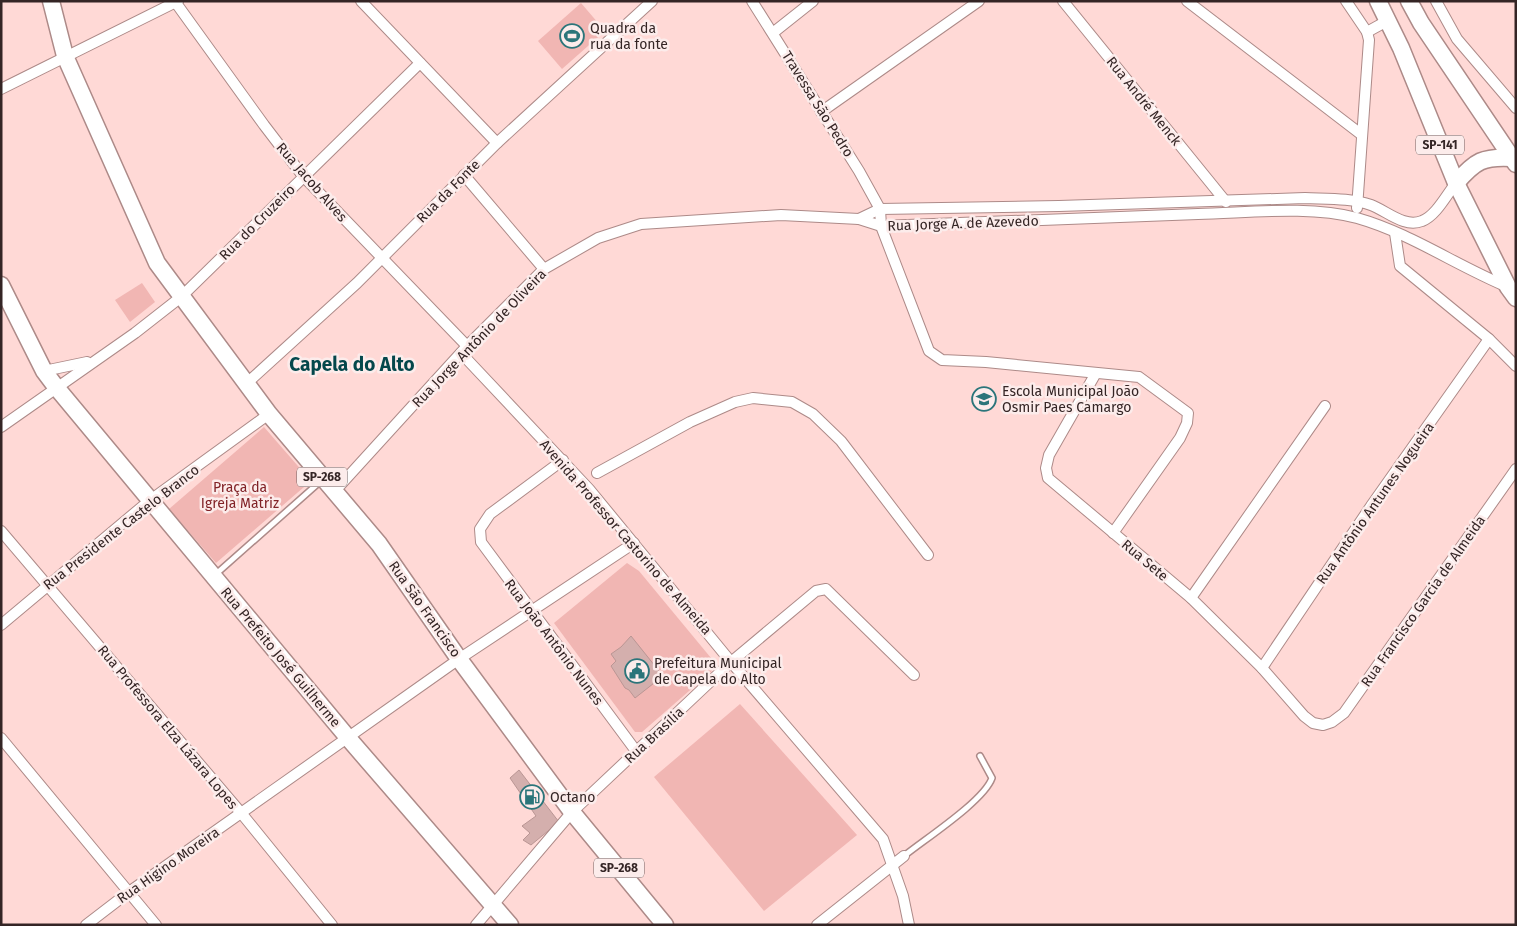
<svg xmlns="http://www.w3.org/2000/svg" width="1517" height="926" font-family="'Fira Sans',sans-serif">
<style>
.green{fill:#f1b6b3}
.building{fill:#d4afad;stroke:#ba9694}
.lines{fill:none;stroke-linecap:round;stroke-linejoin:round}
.lane-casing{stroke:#ad8a88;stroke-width:8}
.street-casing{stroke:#ad8a88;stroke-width:12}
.primary-casing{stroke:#ad8a88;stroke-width:19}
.lane{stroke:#fff;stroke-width:5}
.street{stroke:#fff;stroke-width:10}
.primary{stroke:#fff;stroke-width:16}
.labels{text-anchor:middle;stroke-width:5;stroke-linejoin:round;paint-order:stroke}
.shield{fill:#fceceb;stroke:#706160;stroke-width:1}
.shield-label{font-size:12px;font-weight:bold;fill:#342525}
.poi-label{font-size:14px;fill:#342525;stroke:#fceceb;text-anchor:start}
.street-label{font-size:14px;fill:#342525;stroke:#fceceb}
.park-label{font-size:14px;fill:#812227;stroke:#fceceb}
.district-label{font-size:19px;font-weight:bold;fill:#04474b;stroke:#fceceb}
</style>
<rect width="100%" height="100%" fill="#ffd9d6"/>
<g class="green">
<polygon points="581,3 605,31 562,69 538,41"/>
<polygon points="142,283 155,302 130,322 115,300"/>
<polygon points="264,427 311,481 216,563 169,509"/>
<polygon points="627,563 639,571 711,658 712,671 642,732 635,732 554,623"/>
<polygon points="740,704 857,835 764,911 654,777"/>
</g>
<g class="building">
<polygon points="631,636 663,676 635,698 629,690 625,688 611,666 616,661 611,654 621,647"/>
<polygon points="519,770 559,822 531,845 523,840 530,833 522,826 536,816 510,778"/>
</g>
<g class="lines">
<g class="lane-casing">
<g id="lane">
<polyline points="216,574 322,480"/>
<path d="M904,856C925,839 984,801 992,778L980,756"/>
</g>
</g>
<g class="street-casing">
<g id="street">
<polyline points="361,1 497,143"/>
<polyline points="752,1 859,171 880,209 881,226 929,351 942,360 986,362 1139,377 1188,413 1187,423 1180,438 1113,533"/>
<polyline points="1063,1 1226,202"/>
<polyline points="1187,1 1362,135"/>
<polyline points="1346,1 1367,32 1369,40 1357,208"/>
<polyline points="1436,1 1457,39 1516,108"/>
<polyline points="176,3 264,125 303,176 467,346"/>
<polyline points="774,32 813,1"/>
<polyline points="1367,32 1387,21"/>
<polyline points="1,89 178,1"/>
<polyline points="821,112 979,1"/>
<polyline points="464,175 544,269"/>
<path d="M859,219L880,209L1059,206L1305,198C1327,199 1351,198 1371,205C1387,211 1404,228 1422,221C1436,216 1447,194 1456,183"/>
<polyline points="1395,233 1400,266 1489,339 1516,366"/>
<polyline points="461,353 589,489 731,662 883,839 903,896 909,925"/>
<polyline points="44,371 87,362"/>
<polyline points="1096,373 1049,455 1046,468 1048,478 1191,598 1262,668 1304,716 1313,723 1323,725 1332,722 1344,713 1516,469"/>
<polyline points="246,384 357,283 497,143 652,1"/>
<polyline points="1,427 135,333 181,297 420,63"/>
<polyline points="563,460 490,514 480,529 481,542 636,751"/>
<polyline points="597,473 690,422 735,402 753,398 792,402 813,414 841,441 928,555"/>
<path d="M334,492L467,346L544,269L598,238L641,224L781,215L859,219L881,226C987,222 1093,218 1198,214C1247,213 1309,205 1357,218C1410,233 1457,266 1508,287"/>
<polyline points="1,531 242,814 332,925"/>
<polyline points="1191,598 1325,406"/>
<polyline points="1,625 149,501 269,414"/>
<polyline points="1262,668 1371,506 1489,339"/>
<polyline points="1,738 156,925"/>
<polyline points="86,925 129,892 459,659 634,543"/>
<polyline points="476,925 572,812 731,662 816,591 826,589 914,675"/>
<polyline points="817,925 904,856"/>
</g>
</g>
<g class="primary-casing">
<g id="primary">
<polyline points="51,1 65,56 157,263 269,414 379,544 459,659 572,812 665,925"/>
<polyline points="1378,1 1401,48 1456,183 1508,287 1516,298"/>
<polyline points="1409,1 1421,23 1516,164"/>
<path d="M1456,183C1475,161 1483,156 1513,158"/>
<polyline points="1,285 44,371 56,387 349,739 510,925"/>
</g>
</g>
<use href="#lane" class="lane"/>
<use href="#street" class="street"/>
<use href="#primary" class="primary"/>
</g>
<defs>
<g id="stadium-ring" transform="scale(1.25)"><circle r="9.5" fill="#fceceb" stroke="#2b757a" stroke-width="1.5"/><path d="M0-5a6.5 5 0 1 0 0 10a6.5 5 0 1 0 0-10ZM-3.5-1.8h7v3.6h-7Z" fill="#2b757a"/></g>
<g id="school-ring" transform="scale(1.25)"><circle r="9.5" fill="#fceceb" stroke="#2b757a" stroke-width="1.5"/><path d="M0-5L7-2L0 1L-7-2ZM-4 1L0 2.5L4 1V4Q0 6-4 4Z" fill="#2b757a"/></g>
<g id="civic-ring" transform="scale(1.25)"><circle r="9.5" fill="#fceceb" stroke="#2b757a" stroke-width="1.5"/><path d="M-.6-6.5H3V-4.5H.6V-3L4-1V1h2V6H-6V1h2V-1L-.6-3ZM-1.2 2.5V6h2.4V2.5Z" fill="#2b757a"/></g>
<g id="fuel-ring" transform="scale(1.25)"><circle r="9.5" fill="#fceceb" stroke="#2b757a" stroke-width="1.5"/><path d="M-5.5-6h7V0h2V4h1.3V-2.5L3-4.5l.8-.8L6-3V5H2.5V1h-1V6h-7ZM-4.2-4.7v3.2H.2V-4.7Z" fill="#2b757a"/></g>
</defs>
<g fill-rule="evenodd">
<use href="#stadium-ring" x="572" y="36"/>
<use href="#school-ring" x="984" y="399"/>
<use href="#civic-ring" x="637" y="671"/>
<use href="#fuel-ring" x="532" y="797"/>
</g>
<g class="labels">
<g class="shield">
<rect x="1416" y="135.5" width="48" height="19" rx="4"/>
<rect x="297" y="467.5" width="50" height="19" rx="4"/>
<rect x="594" y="858.5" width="50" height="19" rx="4"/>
</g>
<g class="shield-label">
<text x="1440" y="149">SP-141</text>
<text x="322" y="481">SP-268</text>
<text x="619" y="872">SP-268</text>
</g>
<g class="poi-label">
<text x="590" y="33">Quadra da<tspan x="590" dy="16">rua da fonte</tspan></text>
<text x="1002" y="396">Escola Municipal João<tspan x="1002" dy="16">Osmir Paes Camargo</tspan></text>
<text x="654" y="668">Prefeitura Municipal<tspan x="654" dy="16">de Capela do Alto</tspan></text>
<text x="550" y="802">Octano</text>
</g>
<g class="street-label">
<text transform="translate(1144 101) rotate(51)" y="5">Rua André Menck</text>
<text transform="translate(818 104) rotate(58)" y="5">Travessa São Pedro</text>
<text transform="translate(312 182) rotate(49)" y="5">Rua Jacob Alves</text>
<text transform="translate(448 191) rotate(-45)" y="5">Rua da Fonte</text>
<text transform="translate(257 222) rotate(-45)" y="5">Rua do Cruzeiro</text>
<text transform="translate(963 223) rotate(-2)" y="5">Rua Jorge A. de Azevedo</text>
<text transform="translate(479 338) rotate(-46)" y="5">Rua Jorge Antônio de Oliveira</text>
<text transform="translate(1375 503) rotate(-55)" y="5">Rua Antônio Antunes Nogueira</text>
<text transform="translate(121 527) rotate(-38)" y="5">Rua Presidente Castelo Branco</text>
<text transform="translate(626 537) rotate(49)" y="5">Avenida Professor Castorino de Almeida</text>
<text transform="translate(1145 560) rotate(40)" y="5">Rua Sete</text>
<text transform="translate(1423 601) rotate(-55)" y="5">Rua Francisco Garcia de Almeida</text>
<text transform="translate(425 609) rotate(55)" y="5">Rua São Francisco</text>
<text transform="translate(554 642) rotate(53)" y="5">Rua João Antônio Nunes</text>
<text transform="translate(281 657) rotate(50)" y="5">Rua Prefeito José Guilherme</text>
<text transform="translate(168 727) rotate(50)" y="5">Rua Professora Elza Lázara Lopes</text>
<text transform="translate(654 735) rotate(-43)" y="5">Rua Brasília</text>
<text transform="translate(168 865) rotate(-35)" y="5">Rua Higino Moreira</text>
</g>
<g class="park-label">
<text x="240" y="492">Praça da<tspan x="240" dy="16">Igreja Matriz</tspan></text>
</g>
<g class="district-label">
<text x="352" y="371">Capela do Alto</text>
</g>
</g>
<rect width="1517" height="926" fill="none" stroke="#342525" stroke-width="5"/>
</svg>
